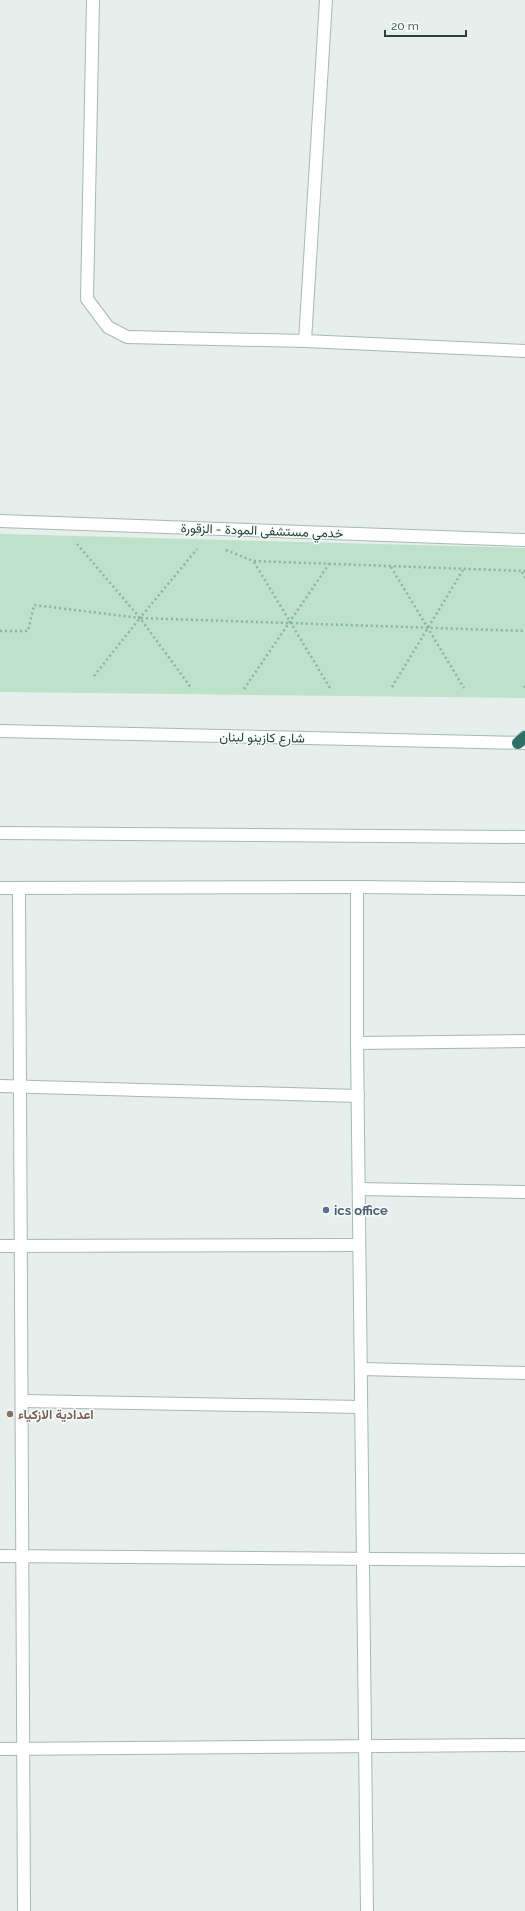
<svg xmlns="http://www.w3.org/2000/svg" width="525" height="1911" font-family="Raleway,Vazirmatn,sans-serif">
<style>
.green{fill:#bee1c9}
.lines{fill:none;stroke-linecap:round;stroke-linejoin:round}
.lane-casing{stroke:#a8b8b3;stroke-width:14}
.street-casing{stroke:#a8b8b3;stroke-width:14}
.secondary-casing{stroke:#a3bbb4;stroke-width:14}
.highway-casing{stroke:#c1cac8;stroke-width:14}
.path{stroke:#85b4a8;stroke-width:2.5;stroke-dasharray:2 3;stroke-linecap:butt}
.lane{stroke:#fff;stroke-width:12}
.street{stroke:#fff;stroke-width:12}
.secondary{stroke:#fff;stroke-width:12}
.highway{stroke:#2d7067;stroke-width:12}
.service-dot{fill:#5c6f8a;stroke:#f7fbf9;stroke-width:1.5}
.education-dot{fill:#8d6e63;stroke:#f7fbf9;stroke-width:1.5}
.labels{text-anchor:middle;stroke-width:3;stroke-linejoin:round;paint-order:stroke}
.street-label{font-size:13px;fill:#23433c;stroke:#f7fbf9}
.service-label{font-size:13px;font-weight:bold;fill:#4e5e75;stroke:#f7fbf9;text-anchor:start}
.education-label{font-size:13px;font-weight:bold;fill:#785e54;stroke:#f7fbf9;text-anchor:start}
</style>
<rect width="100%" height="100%" fill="#e6efeb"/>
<polygon class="green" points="0,534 525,548 525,698 0,692"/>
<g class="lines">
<g class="lane-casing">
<g id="lane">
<polyline points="93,0 87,299 108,327 127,337 305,341 525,351"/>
<polyline points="305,341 326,0"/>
<polyline points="0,521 525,540"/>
</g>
</g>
<g class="street-casing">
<g id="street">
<polyline points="0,888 357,887 525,889"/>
<polyline points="19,888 24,1911"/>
<polyline points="357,1043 525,1041"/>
<polyline points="0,1086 358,1096"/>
<polyline points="359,1189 525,1192"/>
<polyline points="0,1246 359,1245"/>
<polyline points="361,1369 525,1373"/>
<polyline points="22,1401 361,1407"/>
<polyline points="0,1556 525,1560"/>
<polyline points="0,1749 525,1745"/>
</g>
</g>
<g class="secondary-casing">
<g id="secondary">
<polyline points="0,731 525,743"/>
<polyline points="0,833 525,837"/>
<polyline points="357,887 357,1043 367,1911"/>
</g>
</g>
<g class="highway-casing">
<polyline id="highway" points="518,743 525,737"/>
</g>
<g class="path">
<polyline points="77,544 140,618 192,689"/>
<polyline points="226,550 253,561 525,571"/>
<polyline points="254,562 330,688"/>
<polyline points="391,567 464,688"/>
<polyline points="522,572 525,578"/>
<polyline points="0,631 28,631 34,605 140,618 197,549"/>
<polyline points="94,676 140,618 525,631"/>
<polyline points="525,686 524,689 525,689"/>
<polyline points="392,687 463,570"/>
<polyline points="244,689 329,564"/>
</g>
<use href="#lane" class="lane"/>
<use href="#street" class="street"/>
<use href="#secondary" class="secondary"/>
<use href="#highway" class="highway"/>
</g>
<circle class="service-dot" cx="326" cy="1210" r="4"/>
<circle class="education-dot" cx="10" cy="1414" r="4"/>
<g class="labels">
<g class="street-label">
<text transform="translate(262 530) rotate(2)" y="5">خدمي مستشفى المودة - الزقورة</text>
<text transform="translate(262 737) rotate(1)" y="5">شارع كازينو لبنان</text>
</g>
<g class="service-label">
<text x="334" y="1215">ics office</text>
</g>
<g class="education-label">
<text x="18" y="1419">اعدادية الازكياء</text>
</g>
</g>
<path d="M385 30v6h81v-6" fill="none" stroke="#23433c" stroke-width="2"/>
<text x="391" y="30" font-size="12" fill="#23433c" stroke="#f7fbf9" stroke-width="3" paint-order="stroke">20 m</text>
</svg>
